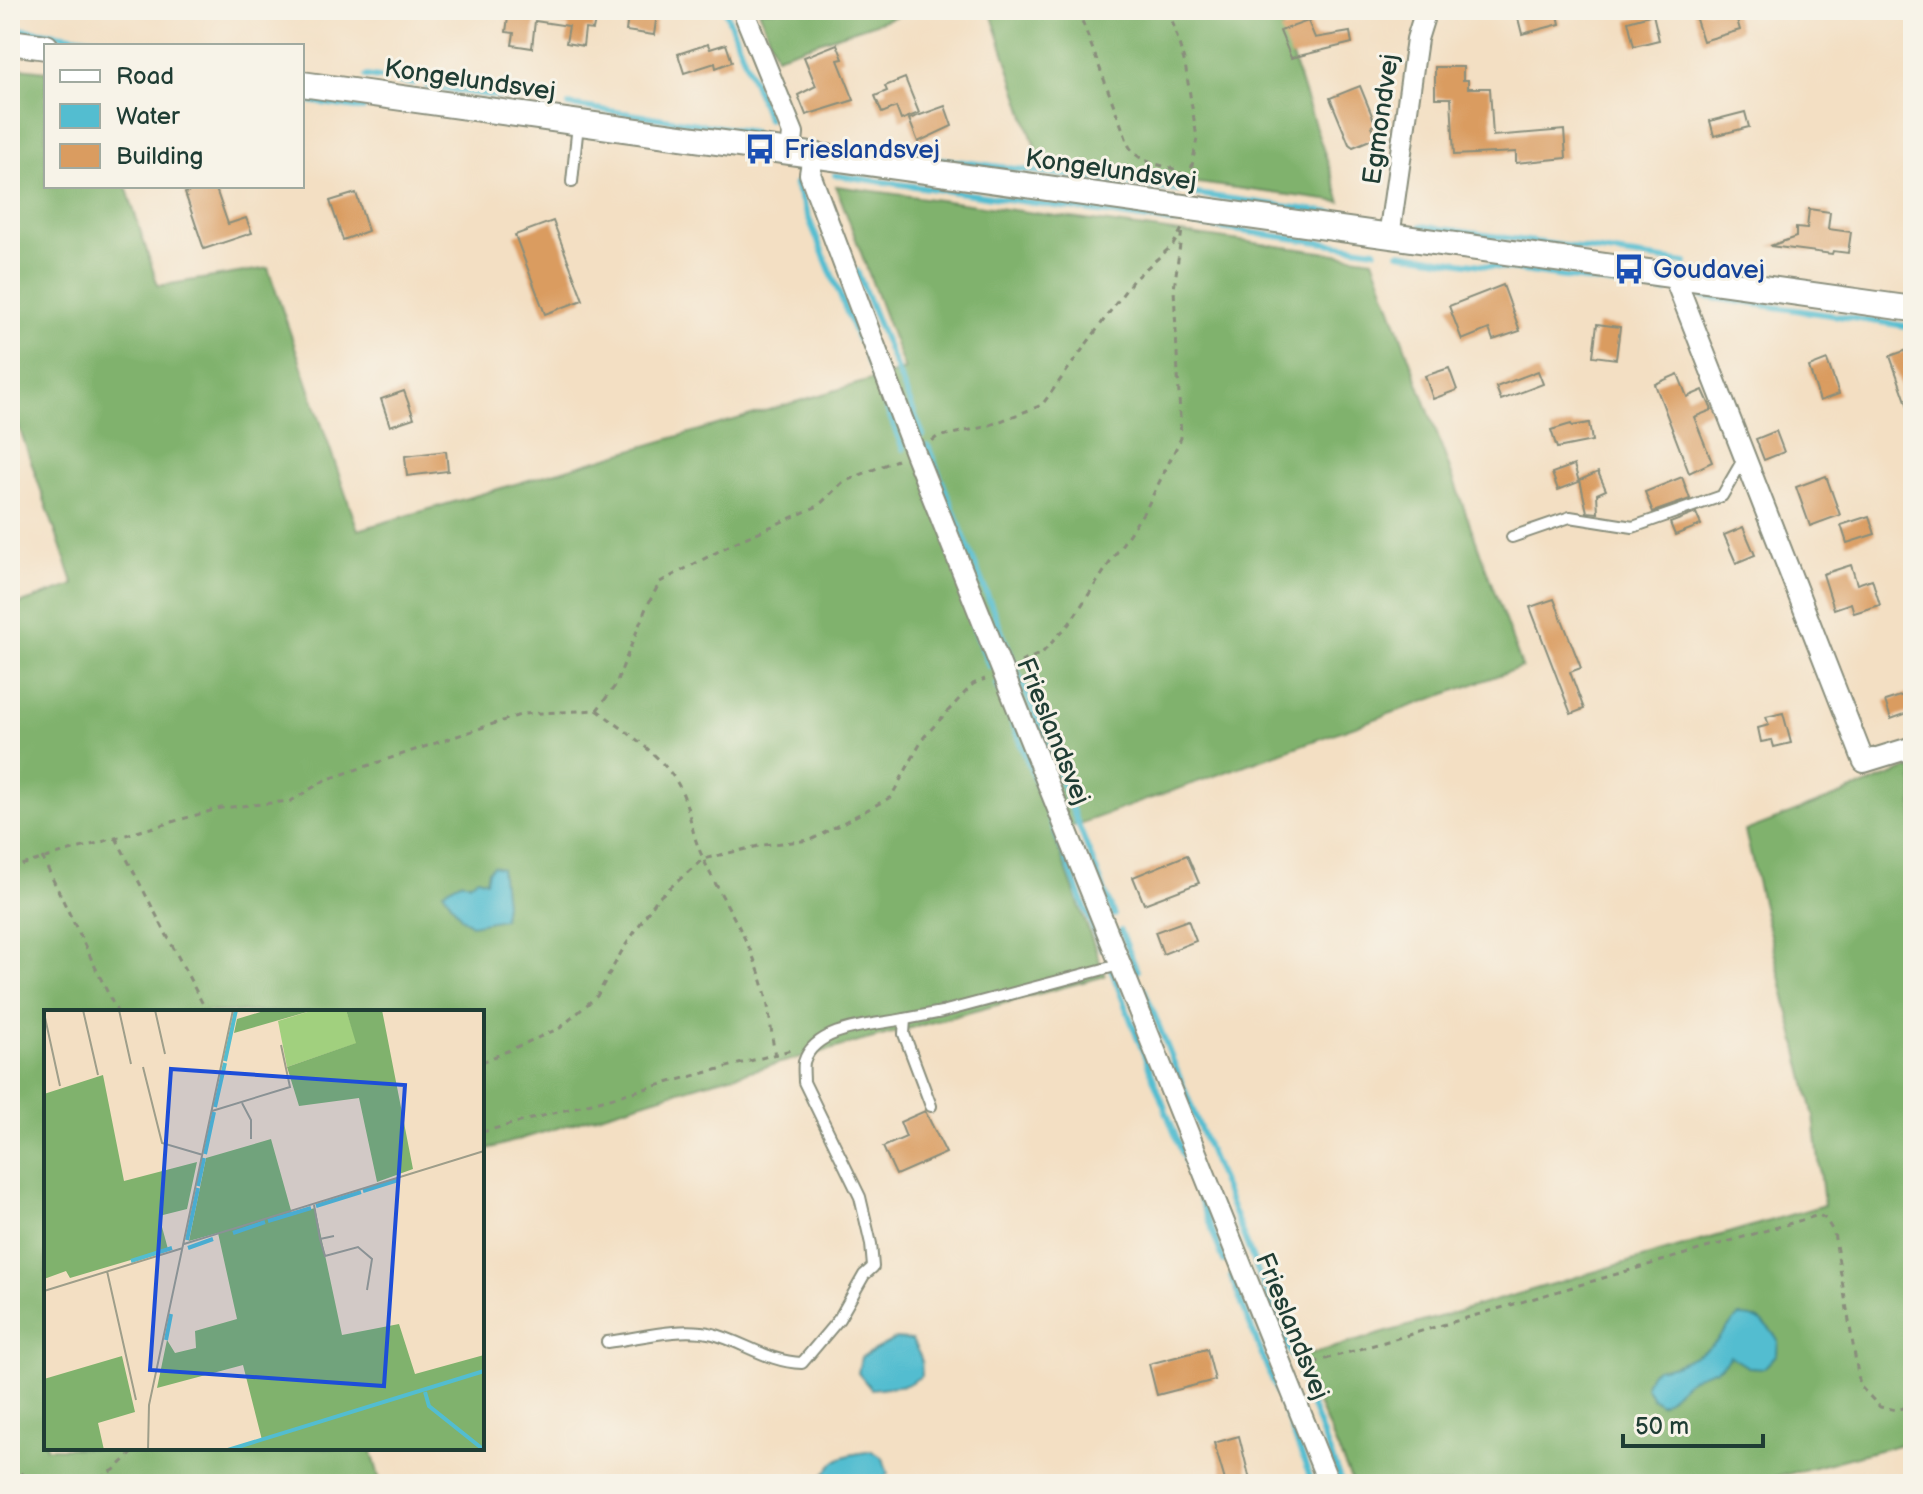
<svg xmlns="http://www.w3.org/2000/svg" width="1923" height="1494" font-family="'Balsamiq Sans',sans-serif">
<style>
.forest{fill:#80b26d;stroke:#507850;stroke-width:2}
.water{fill:#53bdd0;stroke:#397d82;stroke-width:2}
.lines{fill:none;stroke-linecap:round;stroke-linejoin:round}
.stream{stroke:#53bdd0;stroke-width:6}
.building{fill:#da9c60}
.service-casing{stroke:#898e7c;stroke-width:14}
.minor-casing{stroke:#898e7c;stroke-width:24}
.tertiary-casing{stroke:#898e7c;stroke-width:28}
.path{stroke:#898e7c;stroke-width:3;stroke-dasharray:6 6;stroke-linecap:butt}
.service{stroke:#fff;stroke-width:10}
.minor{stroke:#fff;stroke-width:20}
.tertiary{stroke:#fff;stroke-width:24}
.labels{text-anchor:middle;stroke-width:6;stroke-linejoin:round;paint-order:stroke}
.street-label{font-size:26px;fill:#1f3d34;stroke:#f7f3e8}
.transit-label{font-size:26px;fill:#164399;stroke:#f7f3e8;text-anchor:start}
.inset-river{fill:none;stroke:#53bdd0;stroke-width:4}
.inset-road{fill:none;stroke:#9e9e8a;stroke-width:2}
.view{fill:#1d4ed8;fill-opacity:0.15;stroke:#1d4ed8;stroke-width:4}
.inset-edge{fill:none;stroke:#1f3d34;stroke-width:4}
</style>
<rect width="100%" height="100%" fill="#f7f3e8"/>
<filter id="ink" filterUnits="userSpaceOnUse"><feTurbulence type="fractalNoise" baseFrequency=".0125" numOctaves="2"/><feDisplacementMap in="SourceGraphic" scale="16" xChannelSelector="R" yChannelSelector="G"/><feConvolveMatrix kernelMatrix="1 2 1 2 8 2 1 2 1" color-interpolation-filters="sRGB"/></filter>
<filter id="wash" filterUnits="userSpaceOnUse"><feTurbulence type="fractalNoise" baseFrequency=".006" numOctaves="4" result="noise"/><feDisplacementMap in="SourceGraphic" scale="32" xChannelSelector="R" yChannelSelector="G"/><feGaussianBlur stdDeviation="1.8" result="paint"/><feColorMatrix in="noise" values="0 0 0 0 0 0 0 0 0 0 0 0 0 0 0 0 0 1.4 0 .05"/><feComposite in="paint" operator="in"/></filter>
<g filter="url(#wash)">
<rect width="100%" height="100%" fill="#f3dfc3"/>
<g class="forest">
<polygon points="759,10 915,10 776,56"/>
<polygon points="990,10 1276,10 1341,202 1040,162"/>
<polygon points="10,67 46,71 46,186 126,186 158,286 268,268 358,530 905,370 836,186 1373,259 1522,667 1053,833 1105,976 702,1084 482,1151 482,1012 46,1012 46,1448 371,1448 381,1484 10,1484 10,607 74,585 10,401"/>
<polygon points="1913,767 1913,1441 1750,1484 1353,1484 1298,1358 1824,1205 1814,1117 1745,831"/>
</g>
<g class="water">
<polygon points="493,866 501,868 505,903 503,919 471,925 461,917 443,891 462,881 469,883 478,878 486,881 488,871"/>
<path d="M1740,1316C1758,1315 1770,1326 1778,1341L1777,1354L1764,1368L1748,1367L1730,1356C1717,1375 1707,1369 1691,1379C1679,1386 1674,1398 1660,1404L1652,1398L1645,1386C1651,1362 1659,1372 1677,1364C1687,1360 1701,1353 1710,1347C1721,1339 1727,1325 1740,1316Z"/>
<polygon points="895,1339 912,1340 921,1358 922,1376 906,1385 871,1389 858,1373 861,1357"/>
<path d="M872,1451L883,1458L888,1474L873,1484H822L821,1479C836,1455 845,1455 872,1451Z"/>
</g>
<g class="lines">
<g class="stream">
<polyline points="725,10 768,119"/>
<polyline points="10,28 102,40"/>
<polyline points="131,45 138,46"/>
<polyline points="366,76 379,78"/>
<polyline points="396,81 413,84"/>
<polyline points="427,87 520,99"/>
<polyline points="302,100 363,109"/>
<polyline points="539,100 552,102"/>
<polyline points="569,105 753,132"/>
<polyline points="911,155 1179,191"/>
<polyline points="835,175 1177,223"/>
<polyline points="795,184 858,340"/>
<polyline points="1196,194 1369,218"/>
<polyline points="1191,224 1375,250"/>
<polyline points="1421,226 1686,263"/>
<polyline points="1399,253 1666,292"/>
<polyline points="857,271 923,435"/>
<polyline points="1700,296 1913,327"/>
<polyline points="866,357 903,449"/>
<polyline points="928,446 1114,915"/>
<polyline points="970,617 989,666"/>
<polyline points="997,684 1101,948"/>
<polyline points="1121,931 1137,971"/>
<polyline points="1111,969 1224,1261"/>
<polyline points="1144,989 1293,1359"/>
<polyline points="1231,1276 1313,1484"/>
<polyline points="1300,1376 1342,1484"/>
</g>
</g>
<g id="blocks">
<g class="building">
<polygon points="509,10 589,10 588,15 596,16 593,30 585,29 583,46 566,43 569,26 535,21 532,48 512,45 514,33 506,32"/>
<polygon points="629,10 657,14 654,35 626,31"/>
<polygon points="1538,10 1557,10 1560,24 1522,34 1518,18"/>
<polygon points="1693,10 1734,10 1740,30 1703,41"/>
<polygon points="1653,14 1659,40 1634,46 1628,21"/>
<polygon points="1308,21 1315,38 1350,32 1352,43 1291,58 1280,31"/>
<polygon points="708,44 710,49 726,44 732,62 716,68 715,63 684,73 678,54"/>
<polygon points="837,44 843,59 838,60 854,100 806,115 798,95 816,86 804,57"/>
<polygon points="1435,67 1463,67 1463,80 1468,80 1468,88 1490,88 1493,136 1564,130 1566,158 1516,163 1516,152 1454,155 1451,98 1435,98"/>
<polygon points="905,78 919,113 901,120 896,107 882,113 875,96 887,91 885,86"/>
<polygon points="1360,86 1376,125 1372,126 1377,137 1353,147 1349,144 1330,98"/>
<polygon points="945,106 952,126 918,142 909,119"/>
<polygon points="1745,112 1749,127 1714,136 1710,121"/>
<polygon points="192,186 215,186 228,224 246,218 252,233 204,249 185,193 193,190"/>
<polygon points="356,193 368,231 343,240 330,201"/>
<polygon points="1809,209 1830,212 1828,229 1851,232 1848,253 1833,251 1832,254 1770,246 1796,237 1796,228 1807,229"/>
<polygon points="553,221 583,300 545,314 515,235"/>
<polygon points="1503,285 1520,331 1493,340 1489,329 1462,340 1449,306"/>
<polygon points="1597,324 1620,327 1616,359 1593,356"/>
<polygon points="1913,348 1913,415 1911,415 1890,356"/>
<polygon points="1827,360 1839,394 1820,401 1809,367"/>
<polygon points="1449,368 1457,390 1433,399 1425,376"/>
<polygon points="1538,371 1543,384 1501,400 1496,387"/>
<polygon points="1678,374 1687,397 1703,390 1712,410 1694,417 1712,462 1689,473 1655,384"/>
<polygon points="404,391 414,418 390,426 381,399"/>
<polygon points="1589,423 1592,441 1557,448 1551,430 1571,424 1572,426"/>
<polygon points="1776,431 1784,452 1764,460 1756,439"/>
<polygon points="446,451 448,471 407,476 405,456"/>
<polygon points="1574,465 1579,482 1558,490 1552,473"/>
<polygon points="1598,472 1606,490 1597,494 1598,513 1587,512 1580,480"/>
<polygon points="1826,476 1840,515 1810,526 1796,487"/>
<polygon points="1682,477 1690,499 1653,512 1645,492"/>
<polygon points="1696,513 1701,525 1675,535 1670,523"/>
<polygon points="1869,516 1875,534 1847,543 1841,525"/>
<polygon points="1743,527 1755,555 1736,563 1724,535"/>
<polygon points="1851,565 1857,584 1872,579 1880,605 1854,613 1851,603 1834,609 1823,574"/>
<polygon points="1554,599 1581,668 1570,672 1584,709 1571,714 1530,607"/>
<polygon points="1913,692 1913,711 1891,719 1885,701"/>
<polygon points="1783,713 1791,743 1774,747 1772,740 1761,742 1758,728 1769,725 1766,717"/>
<polygon points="1187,855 1199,883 1144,904 1133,877"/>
<polygon points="1188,920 1196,941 1163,954 1155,932"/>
<polygon points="925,1111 946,1153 896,1175 883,1147 906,1137 900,1122"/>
<polygon points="1207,1349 1215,1380 1157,1395 1149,1364"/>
<polygon points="1239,1436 1251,1484 1226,1484 1214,1443"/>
</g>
</g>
</g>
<g filter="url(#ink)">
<use href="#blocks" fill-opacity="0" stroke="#898e7c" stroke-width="2"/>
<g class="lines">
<g class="service-casing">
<g id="service">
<polyline points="572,182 578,124"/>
<polyline points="1512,537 1570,517 1633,527 1722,496 1744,458"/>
<polyline points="905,1019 942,1012 1119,965"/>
<path d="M607,1342C639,1338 680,1326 713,1334C744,1342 768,1362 802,1363L839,1319L864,1275L873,1267L871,1244L860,1197L804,1082C804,1076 803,1068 804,1062C815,1026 874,1025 905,1019L904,1034L931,1106"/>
</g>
</g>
<g class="minor-casing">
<g id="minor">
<polyline points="743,10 793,133 791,153"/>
<polyline points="813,156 810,174 915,453 1329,1484"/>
<polyline points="1389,237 1417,39 1426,10"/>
<polyline points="1674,276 1864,762 1913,747"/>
</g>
</g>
<g class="tertiary-casing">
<g id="tertiary">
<polyline points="10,42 46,47"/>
<polyline points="302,84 1913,309"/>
</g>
</g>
<g class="path">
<path d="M1078,10L1129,146C1147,175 1185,157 1188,188"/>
<polyline points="1169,10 1185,64 1197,138 1189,183"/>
<polyline points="932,441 937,437 985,427 1042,405 1133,280 1173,245 1183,227"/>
<polyline points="1021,662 1042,653 1069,624 1147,507 1181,438 1174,289 1182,230"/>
<path d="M597,710C625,731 655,750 675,779C690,802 689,825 699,849C718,895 751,939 764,988C770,1010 771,1033 775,1056"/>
<polyline points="116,838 207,1012"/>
<polyline points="42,857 117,1012"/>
<polyline points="10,868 221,808 291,801 325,780 523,714 597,710 615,686 646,608 660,582 738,541 818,506 843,482 897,460"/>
<polyline points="482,1062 560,1028 597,996 623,949 657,899 703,859 763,845 811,840 891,797 924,737 973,684 985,679"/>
<polyline points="482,1132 795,1049"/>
<polyline points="1302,1366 1819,1215 1826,1219 1834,1233 1860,1386 1880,1407 1897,1410 1913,1405"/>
<polyline points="10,1467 37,1483 45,1484"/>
<polyline points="90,1484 114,1470 138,1448"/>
</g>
<use href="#service" class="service"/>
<use href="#minor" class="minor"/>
<use href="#tertiary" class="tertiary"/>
</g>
</g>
<defs>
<g id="bus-bare" transform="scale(2.4)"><path d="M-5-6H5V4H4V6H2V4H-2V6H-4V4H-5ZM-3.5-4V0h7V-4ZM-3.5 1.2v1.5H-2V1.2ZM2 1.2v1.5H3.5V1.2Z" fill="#1a4fb4" stroke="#f7f3e8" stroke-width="2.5" paint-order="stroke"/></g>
</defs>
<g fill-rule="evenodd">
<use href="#bus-bare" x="760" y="149"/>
<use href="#bus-bare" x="1629" y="269"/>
</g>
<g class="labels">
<g class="street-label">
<text transform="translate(470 79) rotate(8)" y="9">Kongelundsvej</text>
<text transform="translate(1380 119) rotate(-82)" y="9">Egmondvej</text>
<text transform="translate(1111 169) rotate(8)" y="9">Kongelundsvej</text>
<text transform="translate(1054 731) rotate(68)" y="9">Frieslandsvej</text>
<text transform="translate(1293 1326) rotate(68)" y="9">Frieslandsvej</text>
</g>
<g class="transit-label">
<text x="784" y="158">Frieslandsvej</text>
<text x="1653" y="278">Goudavej</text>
</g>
</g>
<g transform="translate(44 1010)">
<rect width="440" height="440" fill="#f3dfc3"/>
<path d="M270,0H302L313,33L243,57L234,11Z" fill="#a1d07e"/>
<path d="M223,0H270L190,23L193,9ZM302,0H338L369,159L333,172L315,88L255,96L243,57L312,33ZM59,65L80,171L153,152L143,199L115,206L124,239L26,268L22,261L0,269V84ZM227,129L248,204L271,198L298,325L355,314L371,364L440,345V440H186L218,430L199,355L113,378L123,330L131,343L152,338L151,321L193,309L174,223L145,231L162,148ZM78,346L91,402L54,413L60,440H0V369Z" fill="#80b26d"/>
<path class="inset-river" d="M181,51L192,0M171,97L181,53M161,144L170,102M154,176L160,148M319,181L354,170M272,196L317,182M224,211L267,198M189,223L221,212M143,230L154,178M144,238L169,229M87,251L128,238M122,330L127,304M381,382L385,396L440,440M184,440L440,361"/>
<path class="inset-road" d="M39,0L54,65M75,0L87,54M111,0L121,44M0,3L16,76M99,57L118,133L159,145M198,93L207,110V129M168,101L246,77L237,35M270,195L276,229M290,226L276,229L281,246L314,237L328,249L323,280M140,234L440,141M63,261L92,390M0,281L139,238M104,440L105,395L189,0"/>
<path class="view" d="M127,59L361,75L340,376L106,360Z"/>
<rect width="440" height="440" class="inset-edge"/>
</g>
<rect width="1923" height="1494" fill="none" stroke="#f7f3e8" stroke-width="40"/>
<rect x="44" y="44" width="260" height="144" fill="#f7f3e8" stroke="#a1aaa0" stroke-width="2"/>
<rect x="60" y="70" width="40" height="12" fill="#ffffff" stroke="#a1aaa0" stroke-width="2"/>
<text x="116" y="84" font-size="24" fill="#1f3d34">Road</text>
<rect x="60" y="104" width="40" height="24" fill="#53bdd0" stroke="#a1aaa0" stroke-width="2"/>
<text x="116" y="124" font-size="24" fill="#1f3d34">Water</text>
<rect x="60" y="144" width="40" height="24" fill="#da9c60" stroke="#a1aaa0" stroke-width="2"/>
<text x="116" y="164" font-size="24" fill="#1f3d34">Building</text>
<path d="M1623 1434v12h140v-12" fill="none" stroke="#1f3d34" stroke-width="4"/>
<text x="1635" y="1434" font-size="24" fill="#1f3d34" stroke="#f7f3e8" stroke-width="6" paint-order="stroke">50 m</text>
</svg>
